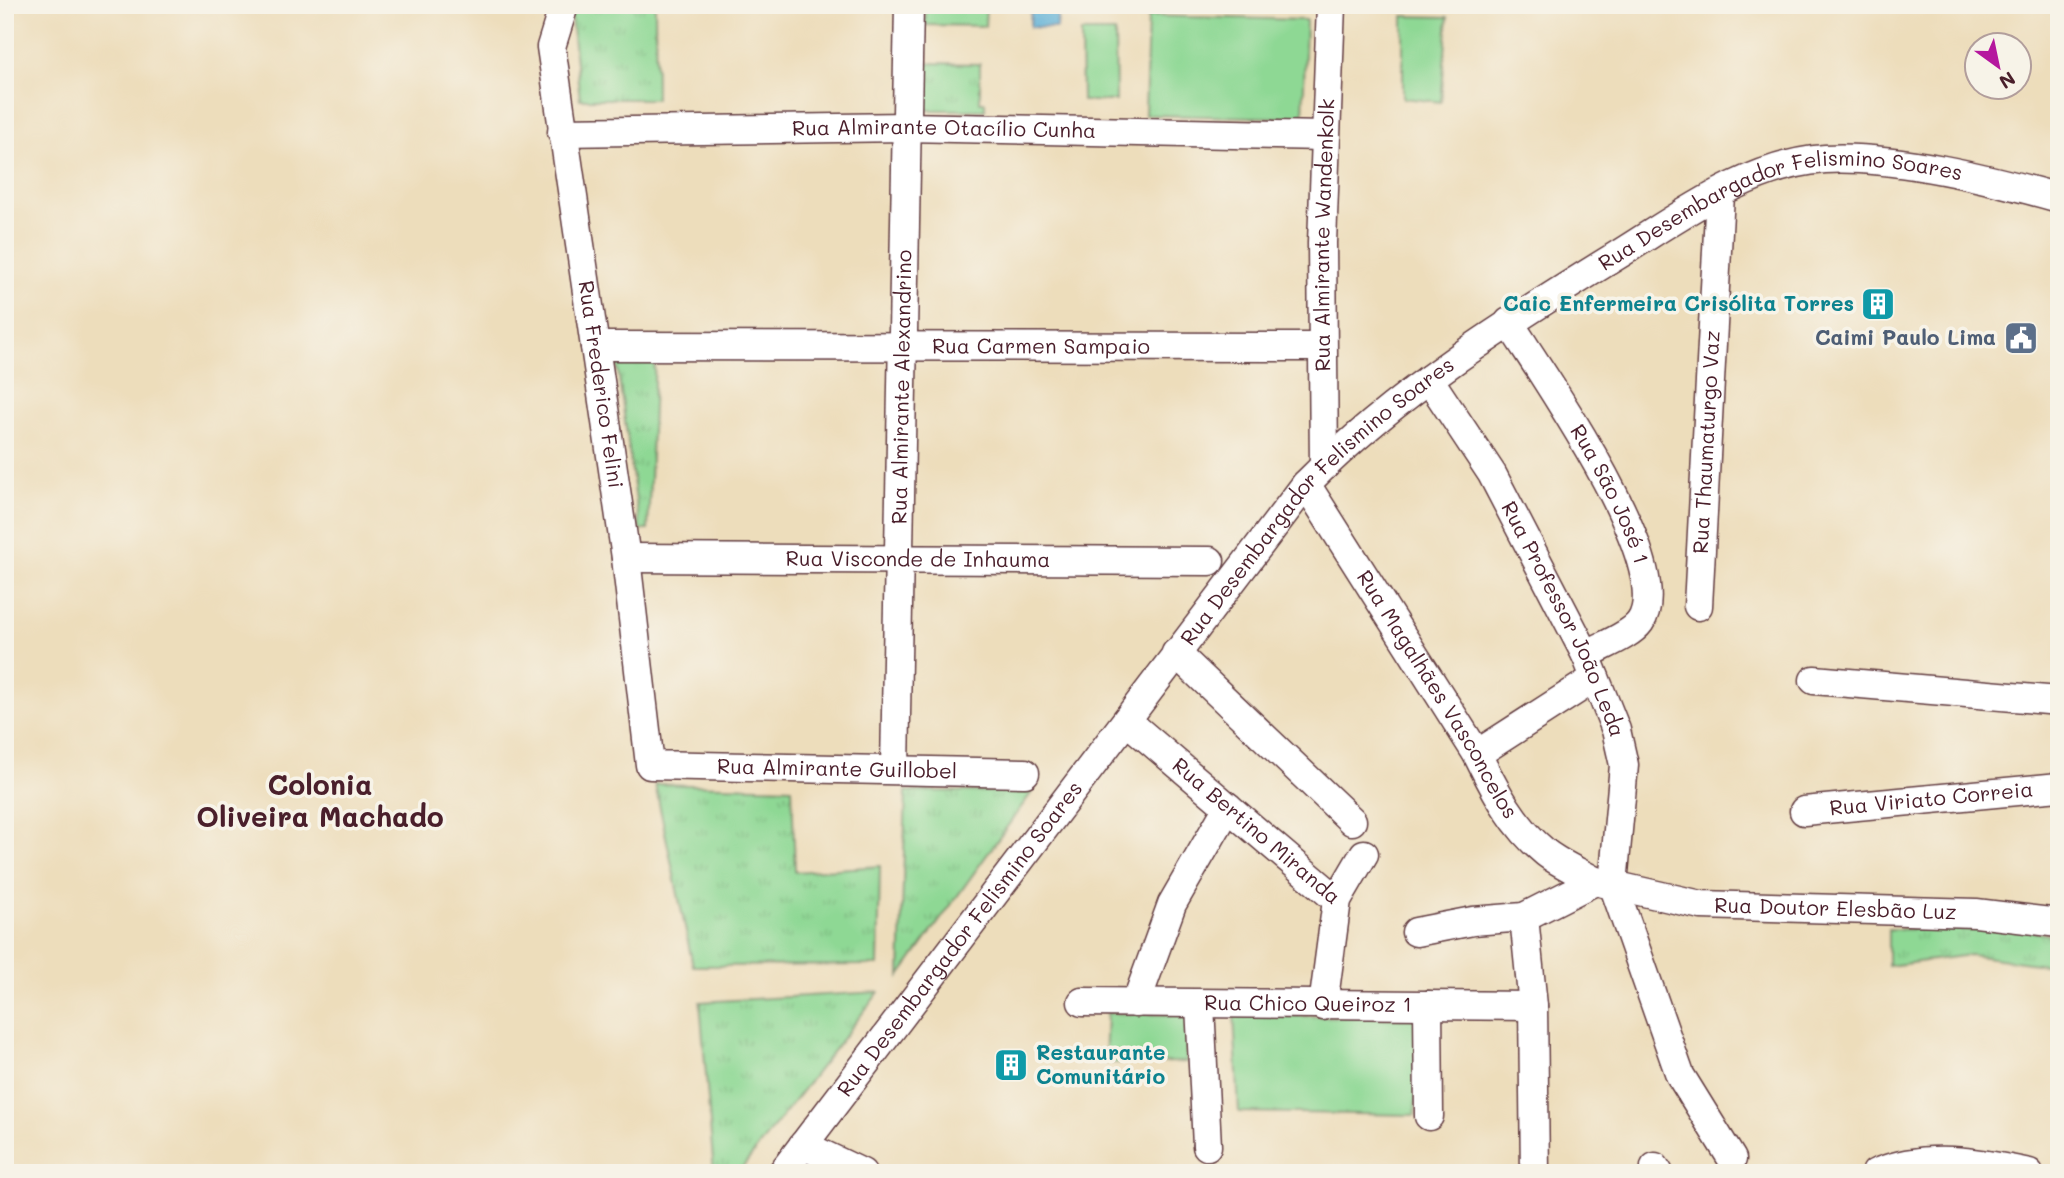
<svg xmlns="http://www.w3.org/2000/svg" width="2064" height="1178" font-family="Mali,sans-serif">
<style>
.grass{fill:url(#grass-tufts);stroke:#6c7c60;stroke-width:2}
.pitch{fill:#8ed894;stroke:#6c7c60;stroke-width:2}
.water{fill:#5aafd6;stroke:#526780;stroke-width:2}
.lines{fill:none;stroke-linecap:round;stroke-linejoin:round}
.minor-casing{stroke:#623c41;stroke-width:31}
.minor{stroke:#fff;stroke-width:28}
.labels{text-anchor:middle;stroke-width:7;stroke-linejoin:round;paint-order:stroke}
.street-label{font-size:21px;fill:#4a1f2b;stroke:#f7f3e8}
.culture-label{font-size:21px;font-weight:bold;fill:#0d838f;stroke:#f7f3e8;text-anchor:end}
.service-label{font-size:21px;font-weight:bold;fill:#4e5e75;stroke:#f7f3e8;text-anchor:end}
.district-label{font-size:28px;font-weight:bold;fill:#4a1f2b;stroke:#f7f3e8}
</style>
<defs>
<pattern id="grass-tufts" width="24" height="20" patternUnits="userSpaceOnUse" patternTransform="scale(1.75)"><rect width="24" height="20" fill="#8ed894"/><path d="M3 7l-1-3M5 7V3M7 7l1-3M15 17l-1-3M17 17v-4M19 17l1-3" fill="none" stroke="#7cb980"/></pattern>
</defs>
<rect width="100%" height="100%" fill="#f7f3e8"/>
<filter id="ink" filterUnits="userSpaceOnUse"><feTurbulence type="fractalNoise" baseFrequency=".0143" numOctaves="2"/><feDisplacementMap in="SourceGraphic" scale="14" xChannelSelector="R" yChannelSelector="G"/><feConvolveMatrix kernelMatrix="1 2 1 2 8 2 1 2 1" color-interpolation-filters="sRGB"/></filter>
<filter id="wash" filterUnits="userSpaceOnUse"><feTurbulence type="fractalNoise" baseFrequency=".00686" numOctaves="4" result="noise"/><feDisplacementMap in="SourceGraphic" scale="28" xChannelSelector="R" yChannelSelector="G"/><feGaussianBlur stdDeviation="1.57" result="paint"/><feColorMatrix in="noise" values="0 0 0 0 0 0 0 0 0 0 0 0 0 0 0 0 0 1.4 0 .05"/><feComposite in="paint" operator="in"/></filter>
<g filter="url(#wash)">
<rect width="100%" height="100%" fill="#edddbb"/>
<g class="grass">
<polygon points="577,5 655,5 656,99 580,99 571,18"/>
<polygon points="924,63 980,64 980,102 985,102 985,110 923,110"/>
<polygon points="616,356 655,357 648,530 640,530"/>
<polygon points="655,784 792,788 795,872 880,866 878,965 693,966"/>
<polygon points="906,791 1032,792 900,976"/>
<polygon points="1888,929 2026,930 2059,937 2059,967 1970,955 1888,966"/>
<polygon points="879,992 738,1173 714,1173 700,1002"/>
</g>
<g class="pitch">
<polygon points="926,5 986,5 985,26 925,25"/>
<polygon points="1148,16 1306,20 1303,118 1145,115"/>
<polygon points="1403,16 1448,17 1441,102 1403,98"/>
<polygon points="1081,32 1115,32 1116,101 1082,101"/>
<polygon points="1107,1013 1188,1015 1186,1062 1105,1063"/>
<polygon points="1234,1015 1420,1018 1415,1115 1239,1112"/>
</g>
<polygon class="water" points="1031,5 1058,5 1057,28 1030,27"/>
</g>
<g filter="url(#ink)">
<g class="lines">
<g class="minor-casing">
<g id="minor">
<path id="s1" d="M564,5L551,47L626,558L650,765L1025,773"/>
<path id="s2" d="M562,132L905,127L1324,136"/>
<path id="s3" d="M1509,322C1540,372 1679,567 1640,622C1630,636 1601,646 1586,655"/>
<path id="s4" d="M595,346L1321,347"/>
<path id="s5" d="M1429,379L1492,474L1586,655L1616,730L1624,765L1613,884L1680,1075L1732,1159"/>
<path id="s6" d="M1324,466L1322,243L1331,5"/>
<path id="s7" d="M1306,484L1477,754C1495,791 1514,827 1546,853C1560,864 1579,872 1595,881"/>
<path id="s8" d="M626,558L1210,561"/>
<path id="s9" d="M1698,606L1720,194"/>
<polyline points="1176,653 1352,821"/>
<polyline points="1814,680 2059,701"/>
<path id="s10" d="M1127,721L1337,900"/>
<polyline points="1477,754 1595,678"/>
<path id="s11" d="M895,769L909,5"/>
<path id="s12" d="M1804,811L2059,787"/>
<polyline points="1524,917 1533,1006 1535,1173"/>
<path id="s13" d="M1416,932L1473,921L1524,917L1595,881L1701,905L1976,913L2059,923"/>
<path id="s14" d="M1082,1002L1533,1006"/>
<polyline points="1136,1003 1172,904 1228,807"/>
<polyline points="1200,1005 1207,1146"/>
<polyline points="1428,1005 1429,1116"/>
<polyline points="1323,1006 1337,900 1364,854"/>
<polyline points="803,1145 862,1173"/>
<polyline points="1655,1167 1659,1173"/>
<path id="s15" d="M782,1173L1306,484C1397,392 1507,323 1616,256C1679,217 1749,164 1825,159C1895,155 1991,179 2059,198"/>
<path d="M1876,1173C1926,1152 1978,1162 2029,1173"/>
</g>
</g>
<use href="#minor" class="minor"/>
</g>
</g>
<defs>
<g id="building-square" transform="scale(1.75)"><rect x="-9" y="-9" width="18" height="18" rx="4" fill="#0f9aa8" stroke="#f7f3e8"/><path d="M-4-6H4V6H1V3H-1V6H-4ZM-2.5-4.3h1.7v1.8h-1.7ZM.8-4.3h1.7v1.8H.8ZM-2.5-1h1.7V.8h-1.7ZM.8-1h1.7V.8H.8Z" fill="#fff"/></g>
<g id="civic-square" transform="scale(1.75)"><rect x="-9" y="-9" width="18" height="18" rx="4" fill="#5c6f8a" stroke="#f7f3e8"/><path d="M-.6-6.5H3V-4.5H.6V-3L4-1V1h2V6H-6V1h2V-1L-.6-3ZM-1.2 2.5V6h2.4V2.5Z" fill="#fff"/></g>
</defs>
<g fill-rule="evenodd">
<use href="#building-square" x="1878" y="304"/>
<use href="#civic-square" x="2021" y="338"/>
<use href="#building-square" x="1011" y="1065"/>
</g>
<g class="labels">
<g class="street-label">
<text dy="7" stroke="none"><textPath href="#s2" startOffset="382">Rua Almirante Otacílio Cunha</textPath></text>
<text dy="7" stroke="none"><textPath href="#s15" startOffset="1428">Rua Desembargador Felismino Soares</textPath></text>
<text dy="7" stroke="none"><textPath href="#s6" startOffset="231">Rua Almirante Wandenkolk</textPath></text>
<text dy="7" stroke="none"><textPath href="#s4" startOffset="446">Rua Carmen Sampaio</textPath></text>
<text dy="7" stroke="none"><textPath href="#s1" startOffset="385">Rua Frederico Felini</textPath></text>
<text dy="7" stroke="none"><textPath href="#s11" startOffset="382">Rua Almirante Alexandrino</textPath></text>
<text dy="7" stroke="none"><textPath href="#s9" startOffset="164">Rua Thaumaturgo Vaz</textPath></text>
<text dy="7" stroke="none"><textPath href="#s3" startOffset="200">Rua São José 1</textPath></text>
<text dy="7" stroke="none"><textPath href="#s15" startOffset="861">Rua Desembargador Felismino Soares</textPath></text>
<text dy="7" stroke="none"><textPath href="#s8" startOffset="292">Rua Visconde de Inhauma</textPath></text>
<text dy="7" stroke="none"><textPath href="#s5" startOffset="276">Rua Professor João Leda</textPath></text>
<text dy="7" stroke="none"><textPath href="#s7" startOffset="248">Rua Magalhães Vasconcelos</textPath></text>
<text dy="7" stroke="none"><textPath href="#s1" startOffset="956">Rua Almirante Guillobel</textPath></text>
<text dy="7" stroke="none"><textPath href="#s12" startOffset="128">Rua Viriato Correia</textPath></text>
<text dy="7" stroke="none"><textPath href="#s10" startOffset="170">Rua Bertino Miranda</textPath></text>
<text dy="7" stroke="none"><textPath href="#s13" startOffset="432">Rua Doutor Elesbão Luz</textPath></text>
<text dy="7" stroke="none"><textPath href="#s15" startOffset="294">Rua Desembargador Felismino Soares</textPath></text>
<text dy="7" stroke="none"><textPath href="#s14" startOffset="226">Rua Chico Queiroz 1</textPath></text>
</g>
<g class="culture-label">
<text x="1854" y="311">Caic Enfermeira Crisólita Torres</text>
<text x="1036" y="1060" text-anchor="start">Restaurante<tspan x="1036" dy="24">Comunitário</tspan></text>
</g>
<g class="service-label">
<text x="1996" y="345">Caimi Paulo Lima</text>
</g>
<g class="district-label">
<text x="320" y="795">Colonia<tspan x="320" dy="32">Oliveira Machado</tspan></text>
</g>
</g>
<rect width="2064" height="1178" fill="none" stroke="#f7f3e8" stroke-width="28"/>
<g transform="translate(1998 66) rotate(147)"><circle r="33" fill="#f7f3e8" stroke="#b29e9c" stroke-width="2"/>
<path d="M0-5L12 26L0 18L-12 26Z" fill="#b5179e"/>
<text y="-10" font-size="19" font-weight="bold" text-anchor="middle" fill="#4a1f2b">N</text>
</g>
</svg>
